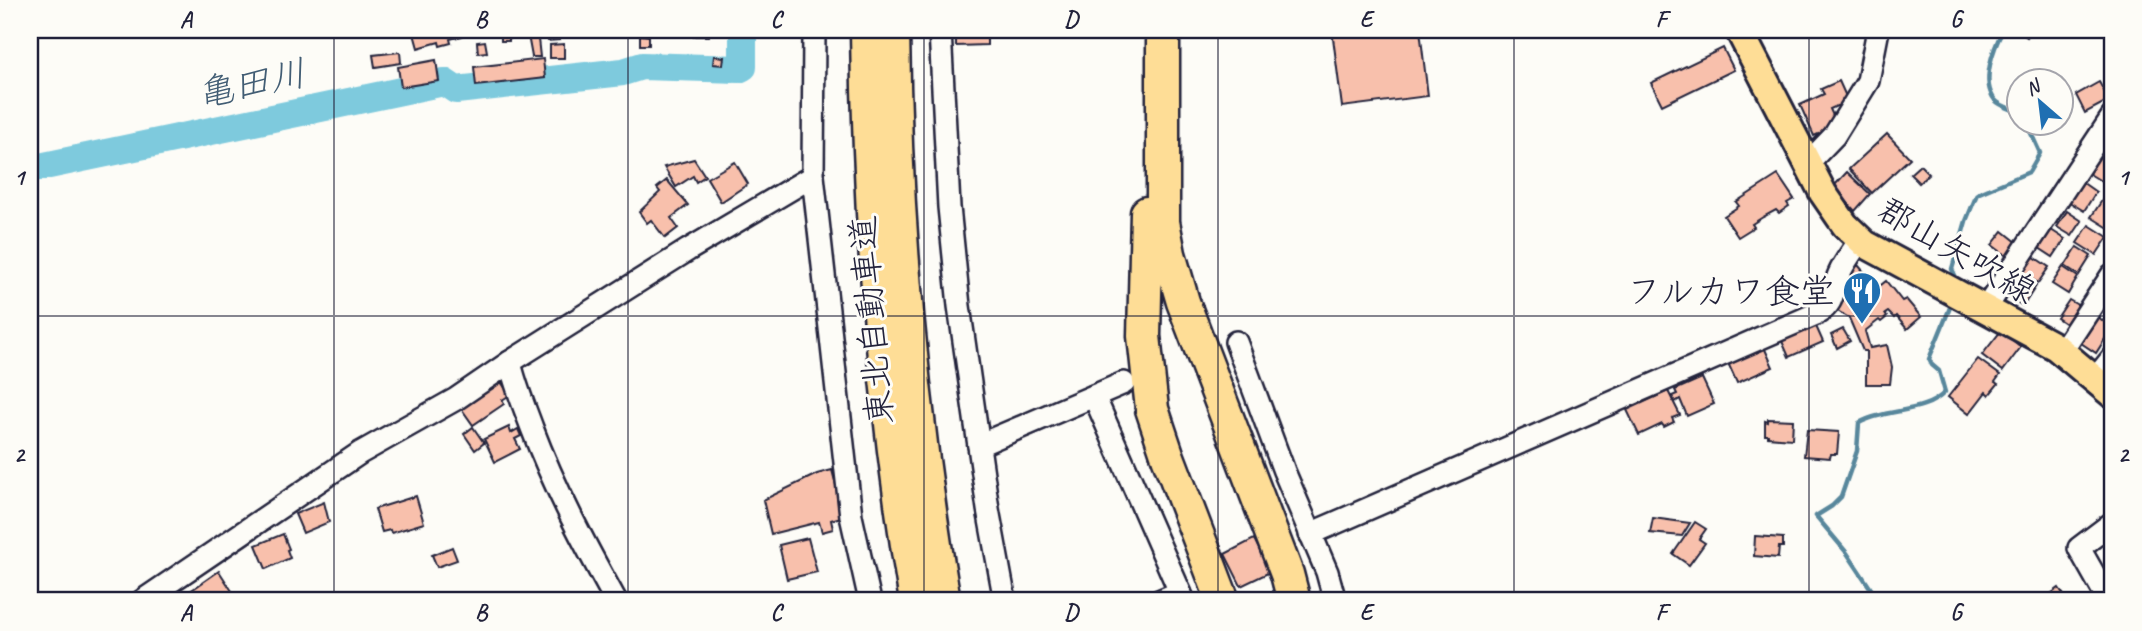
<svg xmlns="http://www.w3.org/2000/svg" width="2142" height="631" font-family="Caveat,'Klee One',sans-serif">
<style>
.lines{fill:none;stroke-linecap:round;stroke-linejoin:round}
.stream{stroke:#59879c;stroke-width:4.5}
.river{stroke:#7ecadd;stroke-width:28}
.building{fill:#f8c0ac;stroke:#22223b;stroke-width:2}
.minor-casing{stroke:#22223b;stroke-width:26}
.major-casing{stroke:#22223b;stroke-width:32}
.highway-casing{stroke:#22223b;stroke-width:37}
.minor{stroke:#fdfcf7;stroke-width:21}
.major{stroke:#fedd96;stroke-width:26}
.highway{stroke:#fedd96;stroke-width:32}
.grid{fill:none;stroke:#22223b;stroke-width:2;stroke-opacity:0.55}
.labels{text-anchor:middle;stroke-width:6;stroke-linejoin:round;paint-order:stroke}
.street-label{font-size:35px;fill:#22223b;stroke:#fdfcf7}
.poi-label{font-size:35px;fill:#22223b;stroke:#fdfcf7;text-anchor:end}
.water-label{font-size:37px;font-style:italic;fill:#425d74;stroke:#fdfcf7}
.neatline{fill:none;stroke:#22223b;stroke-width:2.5}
.grid-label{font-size:23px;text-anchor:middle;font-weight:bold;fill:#22223b}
</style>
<rect width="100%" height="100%" fill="#fdfcf7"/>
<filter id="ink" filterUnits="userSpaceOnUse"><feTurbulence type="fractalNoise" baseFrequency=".0143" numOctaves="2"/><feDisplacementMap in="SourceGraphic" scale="14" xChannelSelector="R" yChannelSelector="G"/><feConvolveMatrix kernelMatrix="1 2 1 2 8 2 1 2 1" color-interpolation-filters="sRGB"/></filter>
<g filter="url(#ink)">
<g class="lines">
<g class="stream">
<path d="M2003,30C1994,47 1980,82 1995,100C2000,106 2012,109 2020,113"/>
<polyline points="1958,282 1952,269 1966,221 1977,194 2029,172 2040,153 2026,122"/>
<path d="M1879,601L1847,553L1816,516L1832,506L1841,497L1857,451L1859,423C1886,408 1925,414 1945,392L1939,371L1932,365L1929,359L1953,300"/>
</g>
<polyline class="river" points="30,169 444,82 456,90 623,72 642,66 739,69 743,67 743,30"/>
</g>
<g class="building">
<polygon points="390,30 406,30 406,35 390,34"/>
<polygon points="413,30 460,30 462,36 450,39 451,43 440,46 439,42 418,48"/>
<polygon points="527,30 537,30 540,57 532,57"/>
<rect x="674" y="30" width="35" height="6"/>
<polygon points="956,30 1015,30 1015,36 987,37 987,45 956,46"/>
<polygon points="1332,30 1420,30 1428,96 1342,107"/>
<polygon points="2017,30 2032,30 2027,37"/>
<polygon points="558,31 559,40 548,41 547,32"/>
<rect x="501" y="33" width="8" height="8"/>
<polygon points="640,35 649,36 649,45 640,45"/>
<polygon points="485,41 487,52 478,53 477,42"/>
<polygon points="564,44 564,58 550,58 550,45"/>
<polygon points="1723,48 1734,70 1662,105 1651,83"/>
<polygon points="400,52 401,63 375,67 373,55"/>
<polygon points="714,56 724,57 723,65 713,64"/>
<polygon points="543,59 545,78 476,86 474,67"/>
<polygon points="436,60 439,81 401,87 398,67"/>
<polygon points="1839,81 1848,101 1830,109 1835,120 1832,128 1814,136 1800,105 1824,94 1821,89"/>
<polygon points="2099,82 2109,100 2085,113 2076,95"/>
<polygon points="1887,134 1910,158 1872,193 1849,169"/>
<polygon points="2094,151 2112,163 2101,181 2083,170"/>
<polygon points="694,159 705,176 696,182 693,176 676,187 664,167"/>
<polygon points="735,162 748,184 721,202 707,178"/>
<polygon points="1920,165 1929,174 1919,183 1910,174"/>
<polygon points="1847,172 1870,194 1855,211 1833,187"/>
<polygon points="1778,175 1794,199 1787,203 1789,206 1779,213 1776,210 1763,217 1752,224 1754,227 1738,237 1724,216 1739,206 1736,202"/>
<polygon points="667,180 688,205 671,218 678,228 665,238 651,220 647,223 639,212 660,192 657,188"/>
<polygon points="2079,180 2096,192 2084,211 2066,200"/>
<polygon points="2103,199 2112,204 2112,230 2091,217"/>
<polygon points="2067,211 2082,221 2072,236 2057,227"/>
<polygon points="2089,225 2108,237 2096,255 2077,243"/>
<polygon points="2048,228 2065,239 2053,257 2036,246"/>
<polygon points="2003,231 2018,243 2008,257 1992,245"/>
<polygon points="2077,247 2091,256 2079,275 2065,266"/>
<polygon points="2031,255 2049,267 2038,283 2020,272"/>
<polygon points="1858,265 1871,280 1865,286 1871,293 1886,281 1902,301 1906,299 1921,317 1907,329 1896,316 1894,318 1888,312 1885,314 1887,317 1881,322 1879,320 1865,331 1870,348 1887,345 1892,367 1890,384 1866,384 1866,351 1863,351 1849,318 1836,310 1843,277"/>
<polygon points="2063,267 2078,277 2068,294 2052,284"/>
<polygon points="2018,274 2036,286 2023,306 2005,294"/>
<polygon points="2112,293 2112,314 2103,308"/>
<polygon points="2069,300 2081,307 2069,326 2057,318"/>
<polygon points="2098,317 2112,328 2096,353 2081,343"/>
<polygon points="1815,324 1823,342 1789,357 1781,339"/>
<polygon points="1843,329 1850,341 1837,348 1831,335"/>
<polygon points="2001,331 2021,347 2003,371 1982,355"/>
<polygon points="1764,347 1773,367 1737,383 1728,363"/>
<polygon points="1978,359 2000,375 1995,382 1998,384 1989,395 1986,392 1969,414 1948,397"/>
<polygon points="1702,378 1714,404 1687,416 1680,399 1675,402 1672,396 1677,394 1675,390"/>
<polygon points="501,382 510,395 502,400 504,404 473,425 461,408"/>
<polygon points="1668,391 1680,415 1672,418 1674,422 1664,427 1662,424 1639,435 1627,410"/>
<polygon points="1768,419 1793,420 1792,439 1768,437 1768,435 1765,435 1765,421 1768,422"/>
<polygon points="473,427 484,443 475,450 464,434"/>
<polygon points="509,427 511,433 518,429 521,436 515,439 520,449 495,462 484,439"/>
<polygon points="1807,430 1839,432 1837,454 1831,454 1830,458 1804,456"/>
<polygon points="832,470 844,516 831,520 833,529 822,532 819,522 771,534 763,500 817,474"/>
<polygon points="416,496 424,523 391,533 390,530 382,532 375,509"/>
<polygon points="324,502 329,522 303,533 295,514"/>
<polygon points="1653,518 1690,523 1682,536 1650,533"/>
<polygon points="1695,522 1706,529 1699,539 1705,543 1689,565 1673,554"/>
<polygon points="283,534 289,549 287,550 290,558 266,569 256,545"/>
<polygon points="1755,536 1783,538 1783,547 1779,547 1778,558 1754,556"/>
<polygon points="808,538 817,572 787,579 779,545"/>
<polygon points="1254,539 1270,572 1241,586 1225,554"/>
<polygon points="452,547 457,560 437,567 432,555"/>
<polygon points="219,571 232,591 221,601 191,601 186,594"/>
<polygon points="2059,588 2068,601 2041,601"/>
</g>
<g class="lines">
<g class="minor-casing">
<g id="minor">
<polyline points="814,30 813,176 851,516 870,601"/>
<polyline points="940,30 949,207 959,306 988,509 1005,601"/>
<polyline points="1807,164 1834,136 1868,81 1878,30"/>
<polyline points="1986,308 2112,117"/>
<polyline points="1236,342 1284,471 1327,572 1335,601"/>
<polyline points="2062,351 2112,275"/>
<path d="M510,362C515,385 524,406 532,428C555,489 585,545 616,601"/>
<polyline points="2096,378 2112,358"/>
<polyline points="1094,396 1184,601"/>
<polyline points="979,445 1124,383"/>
<path d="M1310,534L1818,313C1835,303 1832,290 1839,274C1844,262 1854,250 1860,239"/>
<polyline points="142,601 360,453 456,399 510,362 688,250 813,176"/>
<polyline points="1159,601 1180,592"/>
<polyline points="2109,601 2079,548 2112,523"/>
</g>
</g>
<g class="major-casing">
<polyline id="major" points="1739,30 1823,193 1845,225 1865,244 2056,347 2112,394"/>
</g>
<g class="highway-casing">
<g id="highway">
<path d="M867,30C869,221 884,413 916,601"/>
<path d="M893,30C895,221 912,412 944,601"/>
<polyline points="1163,30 1163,222 1169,254 1183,302 1287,574 1294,601"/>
<polyline points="1147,213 1144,336 1152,409 1168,457 1223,601"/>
</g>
</g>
<use href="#minor" class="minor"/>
<use href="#major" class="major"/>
<use href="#highway" class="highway"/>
</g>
</g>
<path class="grid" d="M334,30V601M628,30V601M924,30V601M1218,30V601M1514,30V601M1809,30V601M30,316H2112"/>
<defs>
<g id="restaurant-pin" transform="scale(2.0125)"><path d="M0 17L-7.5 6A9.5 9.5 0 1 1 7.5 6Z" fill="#1f6fb2" stroke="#fdfcf7"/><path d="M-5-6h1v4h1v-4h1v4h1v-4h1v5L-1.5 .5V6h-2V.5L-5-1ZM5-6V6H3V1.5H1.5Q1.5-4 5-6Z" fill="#fff"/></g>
</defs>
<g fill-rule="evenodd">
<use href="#restaurant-pin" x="1862" y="291"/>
</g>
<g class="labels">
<g class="street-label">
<text transform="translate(1957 250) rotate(30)" y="12">郡山矢吹線</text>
<text transform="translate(871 320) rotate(-95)" y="12">東北自動車道</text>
</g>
<g class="poi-label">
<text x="1835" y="303">フルカワ食堂</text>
</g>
<g class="water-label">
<text transform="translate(251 83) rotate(-12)" y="13">亀田川</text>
</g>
</g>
<rect width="2142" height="631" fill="none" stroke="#fdfcf7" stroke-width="77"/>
<g transform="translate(2040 102) rotate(332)"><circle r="33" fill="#fdfcf7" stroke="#a5a5ac" stroke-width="2"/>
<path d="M0-5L12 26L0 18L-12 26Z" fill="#1f6fb2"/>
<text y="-10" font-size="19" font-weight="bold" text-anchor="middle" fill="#22223b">N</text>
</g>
<rect x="38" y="38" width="2066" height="554" class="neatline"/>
<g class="grid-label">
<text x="186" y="27">A</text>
<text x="481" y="27">B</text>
<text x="776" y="27">C</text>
<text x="1071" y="27">D</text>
<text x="1366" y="27">E</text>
<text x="1661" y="27">F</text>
<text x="1956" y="27">G</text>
<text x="19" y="185">1</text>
<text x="2123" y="185">1</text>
<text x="19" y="462">2</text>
<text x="2123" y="462">2</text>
<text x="186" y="620">A</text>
<text x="481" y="620">B</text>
<text x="776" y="620">C</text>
<text x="1071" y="620">D</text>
<text x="1366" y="620">E</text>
<text x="1661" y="620">F</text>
<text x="1956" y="620">G</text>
</g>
</svg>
